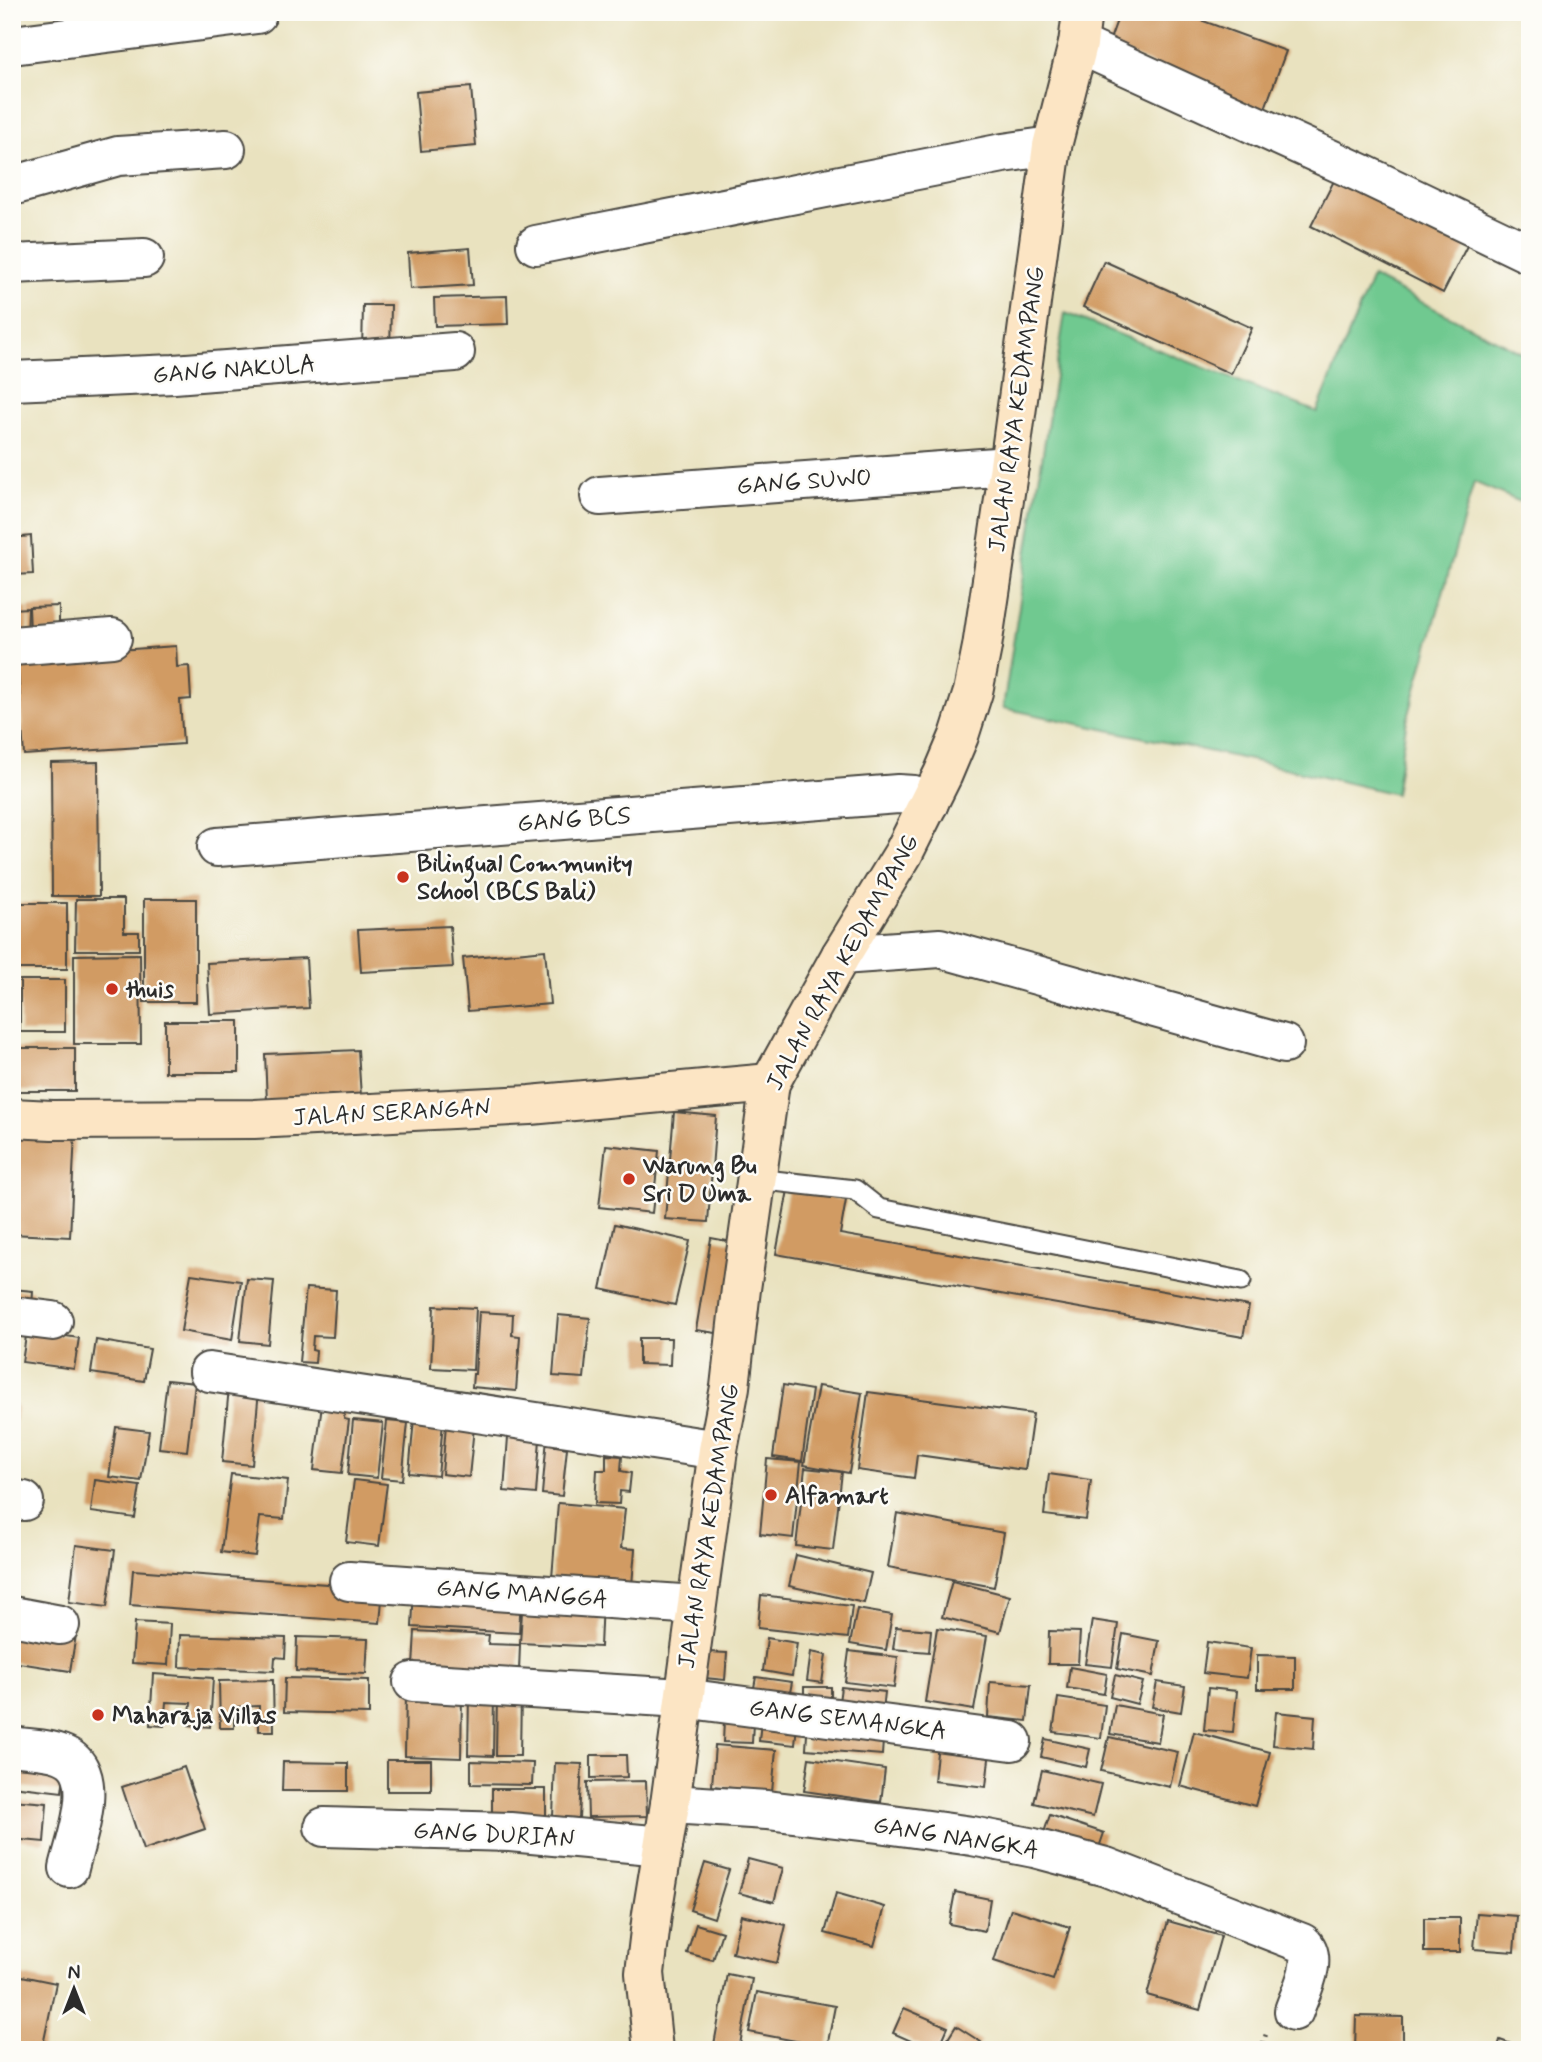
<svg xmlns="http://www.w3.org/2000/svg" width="1542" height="2062" font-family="Mynerve,sans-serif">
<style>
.green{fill:#6fc990;stroke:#4d7a5e;stroke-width:2}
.building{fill:#d19b64}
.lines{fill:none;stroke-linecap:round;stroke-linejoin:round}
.lane-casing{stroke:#484641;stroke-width:23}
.street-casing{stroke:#484641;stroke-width:42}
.secondary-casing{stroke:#484641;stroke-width:42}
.path{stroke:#484641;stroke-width:4.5;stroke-dasharray:2 5;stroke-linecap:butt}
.lane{stroke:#fff;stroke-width:19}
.street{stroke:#fff;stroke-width:38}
.secondary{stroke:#fce5c4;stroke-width:38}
.poi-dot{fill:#c8321e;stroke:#fdfcf7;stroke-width:2.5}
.labels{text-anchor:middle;stroke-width:5;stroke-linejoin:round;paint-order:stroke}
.street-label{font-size:24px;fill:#2b2b2b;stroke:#fdfcf7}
.poi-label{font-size:24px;font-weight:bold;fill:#2b2b2b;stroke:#fdfcf7;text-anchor:start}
</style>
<rect width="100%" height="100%" fill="#fdfcf7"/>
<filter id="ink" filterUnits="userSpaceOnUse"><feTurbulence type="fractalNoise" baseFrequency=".0143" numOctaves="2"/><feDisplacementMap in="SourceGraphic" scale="14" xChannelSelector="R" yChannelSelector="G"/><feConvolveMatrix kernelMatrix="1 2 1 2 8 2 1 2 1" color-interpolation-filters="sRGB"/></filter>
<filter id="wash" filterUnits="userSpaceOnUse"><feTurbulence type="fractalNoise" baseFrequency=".00686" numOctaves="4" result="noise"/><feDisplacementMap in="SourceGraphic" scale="28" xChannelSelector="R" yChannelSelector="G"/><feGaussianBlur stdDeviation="1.57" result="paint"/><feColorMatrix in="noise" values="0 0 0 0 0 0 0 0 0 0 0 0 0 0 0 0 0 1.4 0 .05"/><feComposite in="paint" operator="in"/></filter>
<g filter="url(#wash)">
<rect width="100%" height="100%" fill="#e9e2bf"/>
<polygon class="green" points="1372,277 1530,357 1530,506 1474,482 1406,725 1395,794 1250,760 1003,708 1065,313 1317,412"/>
<g id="blocks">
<g class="building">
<polygon points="1120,12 1206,12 1203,21 1286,51 1264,111 1108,45"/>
<polygon points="471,87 476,146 421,151 416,92"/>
<polygon points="1341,167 1473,234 1443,293 1311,226"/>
<polygon points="470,248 473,285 410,289 408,253"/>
<polygon points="1104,261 1252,328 1231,374 1083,307"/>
<polygon points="507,296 508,324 435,326 434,298"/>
<polygon points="363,305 391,305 390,354 362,353"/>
<polygon points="31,536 33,574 12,575 12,538"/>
<polygon points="59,606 59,631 30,632 29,607"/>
<polygon points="28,608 27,638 12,638 12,609"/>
<polygon points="176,646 177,667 189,666 191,699 180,700 183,744 24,755 17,657"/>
<polygon points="98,762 99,896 52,896 51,763"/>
<polygon points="76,899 124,899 124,932 139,932 139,950 75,950"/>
<rect x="144" y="899" width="52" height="103"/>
<rect x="12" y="903" width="55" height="66"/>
<polygon points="450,926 453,967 361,972 358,930"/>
<polygon points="545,950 550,1004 468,1011 463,958"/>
<polygon points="140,954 141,1044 74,1044 74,955"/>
<polygon points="306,958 309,1008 210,1014 207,963"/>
<rect x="20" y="980" width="45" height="52"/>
<rect x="165" y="1021" width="74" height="51"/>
<rect x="12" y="1048" width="63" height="43"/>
<polygon points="358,1050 361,1097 267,1102 265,1054"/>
<polygon points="674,1112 716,1116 708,1222 665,1219"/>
<polygon points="15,1129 75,1132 70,1237 12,1234 12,1154"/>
<polygon points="606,1145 659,1151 652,1213 599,1207"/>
<polygon points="788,1190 846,1200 840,1234 1249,1306 1243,1337 776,1254"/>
<polygon points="615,1224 690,1241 675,1305 601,1289"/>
<polygon points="711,1238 738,1243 723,1334 696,1330"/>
<polygon points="191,1274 241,1281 232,1340 181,1331"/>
<polygon points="247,1279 274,1281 268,1344 240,1341"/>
<polygon points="306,1288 336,1290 333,1337 313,1336 312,1350 316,1351 315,1363 299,1362"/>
<polygon points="12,1289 33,1291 32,1309 12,1307"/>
<polygon points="434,1306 476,1308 473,1370 431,1368"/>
<polygon points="479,1312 513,1314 512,1335 520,1336 516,1391 472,1387 473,1374 475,1374"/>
<polygon points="558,1315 590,1318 584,1378 553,1376"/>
<polygon points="27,1330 79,1338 74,1369 22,1362"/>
<polygon points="639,1338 671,1338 670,1365 639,1364"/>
<polygon points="96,1340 150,1349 144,1381 91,1373"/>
<polygon points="167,1380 195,1383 187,1451 159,1448"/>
<polygon points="783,1385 812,1390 802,1461 773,1457"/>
<polygon points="818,1386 862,1393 849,1473 804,1465"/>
<polygon points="229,1387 259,1390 252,1465 222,1462"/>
<polygon points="868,1392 1033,1414 1025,1470 917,1455 914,1478 857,1470"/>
<polygon points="323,1395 346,1398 344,1419 349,1420 342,1473 314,1470"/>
<polygon points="12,1406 17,1406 14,1433 12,1433"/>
<polygon points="414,1419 443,1422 438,1476 409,1473"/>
<polygon points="353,1420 383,1423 377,1478 348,1475"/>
<polygon points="387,1421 408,1423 402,1480 381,1478"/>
<polygon points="446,1424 474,1427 469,1477 442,1474"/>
<polygon points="116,1427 149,1431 141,1481 109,1477"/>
<polygon points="548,1427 557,1427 555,1446 567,1448 562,1496 542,1494"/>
<polygon points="508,1437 540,1439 536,1494 504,1491"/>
<polygon points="606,1455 622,1456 621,1471 631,1473 629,1492 620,1491 619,1504 595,1503 597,1470 606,1470"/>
<polygon points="767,1459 801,1462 793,1538 760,1534"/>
<polygon points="805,1468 842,1472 833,1550 796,1546"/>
<polygon points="231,1474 288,1480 284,1519 260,1517 255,1556 221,1552"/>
<polygon points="1049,1474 1091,1480 1086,1520 1044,1515"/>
<polygon points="95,1480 140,1486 135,1518 91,1512"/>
<polygon points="354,1480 387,1484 379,1546 346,1542"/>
<polygon points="558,1503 625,1509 621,1548 635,1549 632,1585 552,1578"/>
<polygon points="897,1513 1004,1533 994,1587 888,1567"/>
<polygon points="76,1545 115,1550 107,1607 69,1602"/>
<polygon points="796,1555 871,1573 864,1603 789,1586"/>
<polygon points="133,1570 383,1588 380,1623 130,1605"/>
<polygon points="952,1581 1010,1596 1000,1632 942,1617"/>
<polygon points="414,1589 521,1596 519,1633 412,1627"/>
<polygon points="761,1595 852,1606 848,1638 758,1628"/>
<polygon points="523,1597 602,1601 600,1647 520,1643"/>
<polygon points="857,1609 892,1615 886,1650 850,1644"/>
<polygon points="1092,1620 1118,1624 1112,1667 1085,1664"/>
<polygon points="135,1622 170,1624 168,1665 132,1663"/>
<polygon points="12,1624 76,1635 70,1671 12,1662"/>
<polygon points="896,1627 931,1630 929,1652 893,1649"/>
<polygon points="937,1628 987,1636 974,1710 925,1702"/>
<polygon points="415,1631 489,1635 488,1644 520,1645 519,1671 413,1667"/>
<polygon points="1049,1631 1080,1632 1078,1664 1048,1664"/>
<polygon points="1123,1634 1159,1641 1153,1676 1117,1669"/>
<polygon points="180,1635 286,1638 285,1658 275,1657 274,1671 179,1667"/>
<polygon points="297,1637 368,1639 366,1674 296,1671"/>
<polygon points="767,1638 797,1643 792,1676 763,1671"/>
<polygon points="1207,1642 1251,1648 1247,1678 1203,1673"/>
<polygon points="849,1651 898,1657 894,1688 845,1682"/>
<polygon points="707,1652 727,1653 725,1680 705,1678"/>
<polygon points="811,1652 826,1655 822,1683 807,1681"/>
<polygon points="1257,1655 1295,1656 1295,1689 1257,1689"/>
<polygon points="1070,1667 1107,1674 1104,1694 1067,1688"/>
<polygon points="153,1674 213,1678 210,1727 189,1725 191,1703 166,1702 164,1726 150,1725"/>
<polygon points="1115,1675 1143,1682 1137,1704 1110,1697"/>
<polygon points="756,1677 792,1682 788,1703 752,1698"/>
<polygon points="285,1678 369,1680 369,1714 284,1712"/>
<polygon points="273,1680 274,1731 259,1731 259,1706 234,1707 234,1728 220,1728 219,1681"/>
<polygon points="990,1682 1031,1685 1027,1721 988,1717"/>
<polygon points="1157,1682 1185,1686 1181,1712 1152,1707"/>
<polygon points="804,1687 831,1687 831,1710 804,1709"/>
<polygon points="841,1687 885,1692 882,1720 837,1716"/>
<polygon points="1208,1688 1237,1691 1233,1732 1204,1730"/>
<polygon points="406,1691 462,1692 461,1758 405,1756"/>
<polygon points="469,1693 494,1694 493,1756 468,1755"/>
<polygon points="497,1694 521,1695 520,1756 496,1756"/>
<polygon points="1058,1698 1105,1705 1101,1738 1053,1732"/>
<polygon points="1115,1705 1163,1714 1158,1742 1110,1734"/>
<polygon points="762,1711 798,1714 795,1745 759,1741"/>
<polygon points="1276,1712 1315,1716 1313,1749 1273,1745"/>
<polygon points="724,1720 753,1722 752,1743 723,1742"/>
<polygon points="808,1720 884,1726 882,1755 806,1749"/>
<polygon points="1194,1732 1270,1752 1255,1806 1180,1786"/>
<polygon points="1109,1737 1178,1752 1170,1787 1101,1771"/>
<polygon points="1045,1739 1090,1749 1086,1767 1041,1757"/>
<polygon points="938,1743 990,1749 986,1787 934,1781"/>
<polygon points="715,1745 776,1750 772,1792 712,1786"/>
<polygon points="12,1751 66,1759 62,1792 12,1786"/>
<polygon points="591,1755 626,1755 627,1777 591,1778"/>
<polygon points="809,1758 885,1769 881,1802 804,1791"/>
<rect x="387" y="1760" width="44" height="31"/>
<polygon points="471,1761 533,1763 532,1785 471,1784"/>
<polygon points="283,1762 348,1763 348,1791 282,1791"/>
<polygon points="555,1763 582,1764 579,1818 553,1817"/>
<polygon points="184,1767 205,1829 143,1850 122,1787"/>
<polygon points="1042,1770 1101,1784 1093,1817 1034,1803"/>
<polygon points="646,1781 647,1816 588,1817 587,1782"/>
<rect x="492" y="1789" width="54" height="35"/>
<polygon points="12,1800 47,1803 44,1842 12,1839"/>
<polygon points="1050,1815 1104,1833 1095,1859 1041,1841"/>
<polygon points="748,1859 783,1868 774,1902 739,1893"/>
<polygon points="705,1863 729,1870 714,1918 690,1910"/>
<polygon points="955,1892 990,1899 985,1931 949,1924"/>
<polygon points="836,1893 885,1907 874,1946 825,1933"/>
<polygon points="1011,1909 1070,1927 1053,1980 994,1961"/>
<polygon points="1477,1913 1517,1916 1514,1952 1474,1949"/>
<polygon points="741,1915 786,1925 777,1963 732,1953"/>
<rect x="1424" y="1918" width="36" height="34"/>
<polygon points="1168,1921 1221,1936 1200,2010 1147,1995"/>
<polygon points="696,1924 722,1932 713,1960 687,1953"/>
<polygon points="12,1974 56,1983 42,2050 12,2046"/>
<polygon points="727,1974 752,1979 739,2050 713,2050"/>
<polygon points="757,1992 835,2006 827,2047 749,2032"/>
<polygon points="904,2008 948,2027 938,2050 931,2050 893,2033"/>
<polygon points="1356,2016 1403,2017 1403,2050 1355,2050"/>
<polygon points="956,2026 981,2042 976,2050 941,2050"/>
<polygon points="1500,2040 1525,2049 1525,2050 1497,2050"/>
</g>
</g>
</g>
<g filter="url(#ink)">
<use href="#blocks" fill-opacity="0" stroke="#484641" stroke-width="2"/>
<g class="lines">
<g class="lane-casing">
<polyline id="lane" points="756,1179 855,1190 879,1209 1241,1281"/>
</g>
<g class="street-casing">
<g id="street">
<polyline points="1078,44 1361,173 1530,254"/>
<polyline points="12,45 257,14"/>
<polyline points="12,186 118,156 226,149"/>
<polyline points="536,245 1003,153 1052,146"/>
<polyline points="12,264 144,258"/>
<polyline points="12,381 174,374 455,352"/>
<polyline points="600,496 1009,466"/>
<polyline points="12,646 112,638"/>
<polyline points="217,847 898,794 914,795 929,803"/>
<polyline points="841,955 940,948 1284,1044"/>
<polyline points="12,1316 53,1321"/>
<polyline points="209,1372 718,1450"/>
<polyline points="12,1499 24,1501"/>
<polyline points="349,1581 696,1605"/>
<polyline points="12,1616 60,1625"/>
<polyline points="413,1682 683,1698 1012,1741"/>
<path d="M12,1746C28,1749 47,1748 61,1754C104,1769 76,1837 69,1868"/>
<path d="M670,1804L767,1810L878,1823L972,1836L1034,1848L1106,1867L1302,1943C1320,1959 1300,1992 1294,2011"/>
<polyline points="324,1827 510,1832 663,1846"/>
</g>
</g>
<g class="secondary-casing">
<g id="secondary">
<polyline points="12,1118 52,1120 254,1119 530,1105 770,1083"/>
<polyline points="653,2050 645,1973 652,1914 670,1804 718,1450 730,1387 741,1289 770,1083 841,955 903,854 943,774 959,736 973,692 982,647 1009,466 1052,146 1078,44 1082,12"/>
</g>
</g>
<polyline class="path" points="1261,2050 1266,2034"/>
<use href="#lane" class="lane"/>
<use href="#street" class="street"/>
<use href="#secondary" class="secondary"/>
</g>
</g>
<g class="poi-dot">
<circle cx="403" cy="877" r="7"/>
<circle cx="112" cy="989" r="7"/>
<circle cx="629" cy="1179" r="7"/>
<circle cx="771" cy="1495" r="7"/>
<circle cx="98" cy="1715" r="7"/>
</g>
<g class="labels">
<g class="street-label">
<text transform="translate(234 369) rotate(-4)" y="8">GANG NAKULA</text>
<text transform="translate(1016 409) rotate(-82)" y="8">JALAN RAYA KEDAMPANG</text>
<text transform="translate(804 481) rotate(-4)" y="8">GANG SUWO</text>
<text transform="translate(574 819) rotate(-4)" y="8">GANG BCS</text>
<text transform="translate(842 962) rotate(-61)" y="8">JALAN RAYA KEDAMPANG</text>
<text transform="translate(392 1112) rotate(-3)" y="8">JALAN SERANGAN</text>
<text transform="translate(708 1526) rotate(-81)" y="8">JALAN RAYA KEDAMPANG</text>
<text transform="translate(522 1593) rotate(4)" y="8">GANG MANGGA</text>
<text transform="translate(848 1719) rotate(7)" y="8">GANG SEMANGKA</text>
<text transform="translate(494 1834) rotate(3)" y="8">GANG DURIAN</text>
<text transform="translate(956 1837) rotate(9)" y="8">GANG NANGKA</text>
</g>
<g class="poi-label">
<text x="417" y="871">Bilingual Community<tspan x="417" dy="28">School (BCS Bali)</tspan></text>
<text x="126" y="997">thuis</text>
<text x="643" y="1173">Warung Bu<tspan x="643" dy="28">Sri D Uma</tspan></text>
<text x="785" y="1503">Alfamart</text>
<text x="112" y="1723">Maharaja Villas</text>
</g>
</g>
<rect width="1542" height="2062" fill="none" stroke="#fdfcf7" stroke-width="42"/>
<g transform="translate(74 1989)" stroke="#fdfcf7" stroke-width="5" paint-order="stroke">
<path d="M0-5L12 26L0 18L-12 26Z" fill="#2b2b2b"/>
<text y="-10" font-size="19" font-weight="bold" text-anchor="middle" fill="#2b2b2b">N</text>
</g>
</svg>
